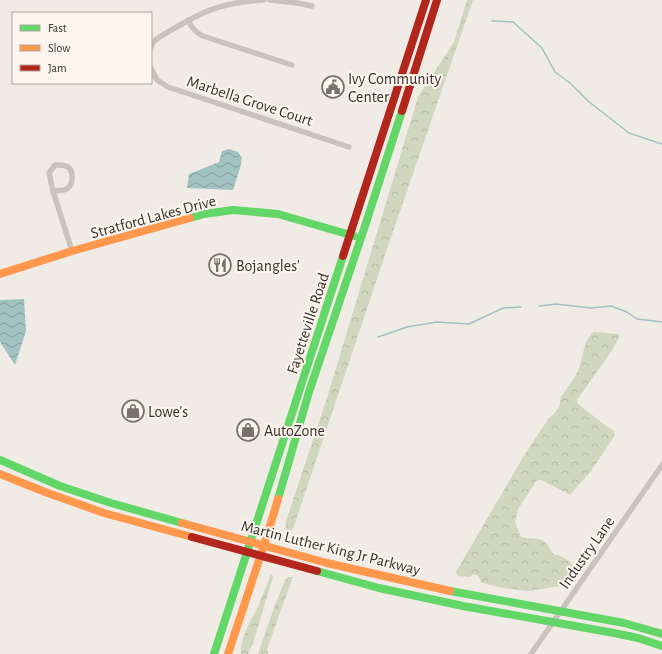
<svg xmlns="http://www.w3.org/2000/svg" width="662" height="654" font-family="'Alegreya Sans',sans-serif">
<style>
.forest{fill:url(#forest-crowns)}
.water{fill:url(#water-waves)}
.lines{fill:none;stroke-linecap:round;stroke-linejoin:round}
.stream{stroke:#a1c2c1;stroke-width:1.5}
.street{stroke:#c9c3be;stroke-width:5.5}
.fast{stroke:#63d668;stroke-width:8}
.slow{stroke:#ff974d;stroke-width:8}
.jam{stroke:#b3261e;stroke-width:8}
.labels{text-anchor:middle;stroke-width:4;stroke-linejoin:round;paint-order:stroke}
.poi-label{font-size:16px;fill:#3b302b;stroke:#fbf5ee;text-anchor:start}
.street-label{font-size:16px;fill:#3b302b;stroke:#fbf5ee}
</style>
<defs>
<pattern id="forest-crowns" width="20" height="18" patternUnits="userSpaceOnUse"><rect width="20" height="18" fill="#d1d6bf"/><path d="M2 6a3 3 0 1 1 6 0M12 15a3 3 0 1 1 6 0" fill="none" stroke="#b4b8a4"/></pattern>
<pattern id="water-waves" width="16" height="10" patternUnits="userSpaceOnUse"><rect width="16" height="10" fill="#a1c2c1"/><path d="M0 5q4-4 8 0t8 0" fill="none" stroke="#849e9d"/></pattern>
</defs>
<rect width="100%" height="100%" fill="#f0ebe5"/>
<g class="forest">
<polygon points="467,0 473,0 388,246 293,529 288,534 285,533 286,521 327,398 418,97 454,42"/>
<path d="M594,332L619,334V337L613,349L577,400L578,404L605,425L614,431L615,435L591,471L570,495L541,480H537L518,509L515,522L521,537C528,539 541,537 546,543C549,546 551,551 553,554C565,557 573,561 576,573L570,579L560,586L528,591L497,587L481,582L478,576L473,574L470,577L458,576L456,572L525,454L549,418C553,415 558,411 559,406C561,403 559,400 561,397C567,388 575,379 579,368C584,356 583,340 594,332Z"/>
<path d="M271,574L273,577L253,643L248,654H241C240,637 251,621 258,607C262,596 267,585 271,574Z"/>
<polygon points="288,577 293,577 267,649 268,654 258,654 275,605 285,580"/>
</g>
<g class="water">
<polygon points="229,149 238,152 242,158 240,168 233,190 187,188 189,174 219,162 222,151"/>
<polygon points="24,299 26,331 15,365 0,342 0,300"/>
</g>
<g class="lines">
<g class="stream">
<polyline points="492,21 513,22 542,48 555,72 570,83 588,101 629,133 662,144"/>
<polyline points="539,306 556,304 591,308 611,306 627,312 637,319 662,322"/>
<polyline points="378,337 407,327 437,322 469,324 503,308 521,307"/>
</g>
<g class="street">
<polyline points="270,0 297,3 312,6"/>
<path d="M188,20C192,28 195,32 203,36L292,65"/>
<path d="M151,47L153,42L158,38C196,15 217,2 264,0"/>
<polyline points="151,68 157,80 168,87 349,147"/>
<path d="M53,191C57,191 65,191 68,188C74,183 73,171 68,167C64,164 59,165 55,165L49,173L53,191L72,251"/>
<polyline points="531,654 662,465"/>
</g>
<g class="fast">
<polyline points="190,218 204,214 233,210 278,214 354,236"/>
<polyline points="0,460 60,486 111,503 182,523"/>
<polyline points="278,499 309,392 364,229 402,111"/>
<polyline points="317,571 379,588 463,606 614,633 638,638 662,646"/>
<polyline points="450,591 624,623 662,634"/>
<polyline points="214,654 343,256"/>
</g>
<g class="slow">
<polyline points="0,274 72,251 190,218"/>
<polyline points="0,474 45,492 104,513 192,537"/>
<polyline points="182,523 327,563 450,591"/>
<polyline points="228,654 267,536 278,499"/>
</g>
<g class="jam">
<polyline points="402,111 437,0"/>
<polyline points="343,256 426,0"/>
<polyline points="192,537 317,571"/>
</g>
</g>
<defs>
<g id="civic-ring" transform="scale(1.15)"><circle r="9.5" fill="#fbf5ee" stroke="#7a716c" stroke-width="1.5"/><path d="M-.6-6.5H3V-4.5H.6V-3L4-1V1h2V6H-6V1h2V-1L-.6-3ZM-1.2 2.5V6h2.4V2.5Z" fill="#7a716c"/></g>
<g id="restaurant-ring" transform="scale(1.15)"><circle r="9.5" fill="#fbf5ee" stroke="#7a716c" stroke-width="1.5"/><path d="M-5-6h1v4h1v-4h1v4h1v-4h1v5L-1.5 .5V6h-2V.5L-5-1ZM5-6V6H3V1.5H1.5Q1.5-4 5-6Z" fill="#7a716c"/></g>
<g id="shop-ring" transform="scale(1.15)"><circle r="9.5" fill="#fbf5ee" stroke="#7a716c" stroke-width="1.5"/><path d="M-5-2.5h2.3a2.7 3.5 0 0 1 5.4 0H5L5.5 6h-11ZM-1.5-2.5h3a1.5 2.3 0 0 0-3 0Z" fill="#7a716c"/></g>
</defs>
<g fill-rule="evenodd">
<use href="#civic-ring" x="333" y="87"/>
<use href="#restaurant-ring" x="220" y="265"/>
<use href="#shop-ring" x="133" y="411"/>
<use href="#shop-ring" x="248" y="430"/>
</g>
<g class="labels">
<g class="poi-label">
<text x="348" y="84">Ivy Community<tspan x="348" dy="18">Center</tspan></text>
<text x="236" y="271">Bojangles'</text>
<text x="148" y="417">Lowe's</text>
<text x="264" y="436">AutoZone</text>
</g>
<g class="street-label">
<text transform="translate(250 100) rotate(18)" y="6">Marbella Grove Court</text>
<text transform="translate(153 216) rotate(-15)" y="6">Stratford Lakes Drive</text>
<text transform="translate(307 323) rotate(-72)" y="6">Fayetteville Road</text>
<text transform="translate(331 547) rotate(14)" y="6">Martin Luther King Jr Parkway</text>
<text transform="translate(586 552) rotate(-55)" y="6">Industry Lane</text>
</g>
</g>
<rect x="12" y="12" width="140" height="72" fill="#fbf5ee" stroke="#aea6a0"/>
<rect x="20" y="25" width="20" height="6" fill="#63d668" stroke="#aea6a0"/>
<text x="48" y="32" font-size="12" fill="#3b302b">Fast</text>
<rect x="20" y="45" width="20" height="6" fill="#ff974d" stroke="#aea6a0"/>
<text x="48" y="52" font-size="12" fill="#3b302b">Slow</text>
<rect x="20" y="65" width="20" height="6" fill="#b3261e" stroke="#aea6a0"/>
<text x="48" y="72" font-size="12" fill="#3b302b">Jam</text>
</svg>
